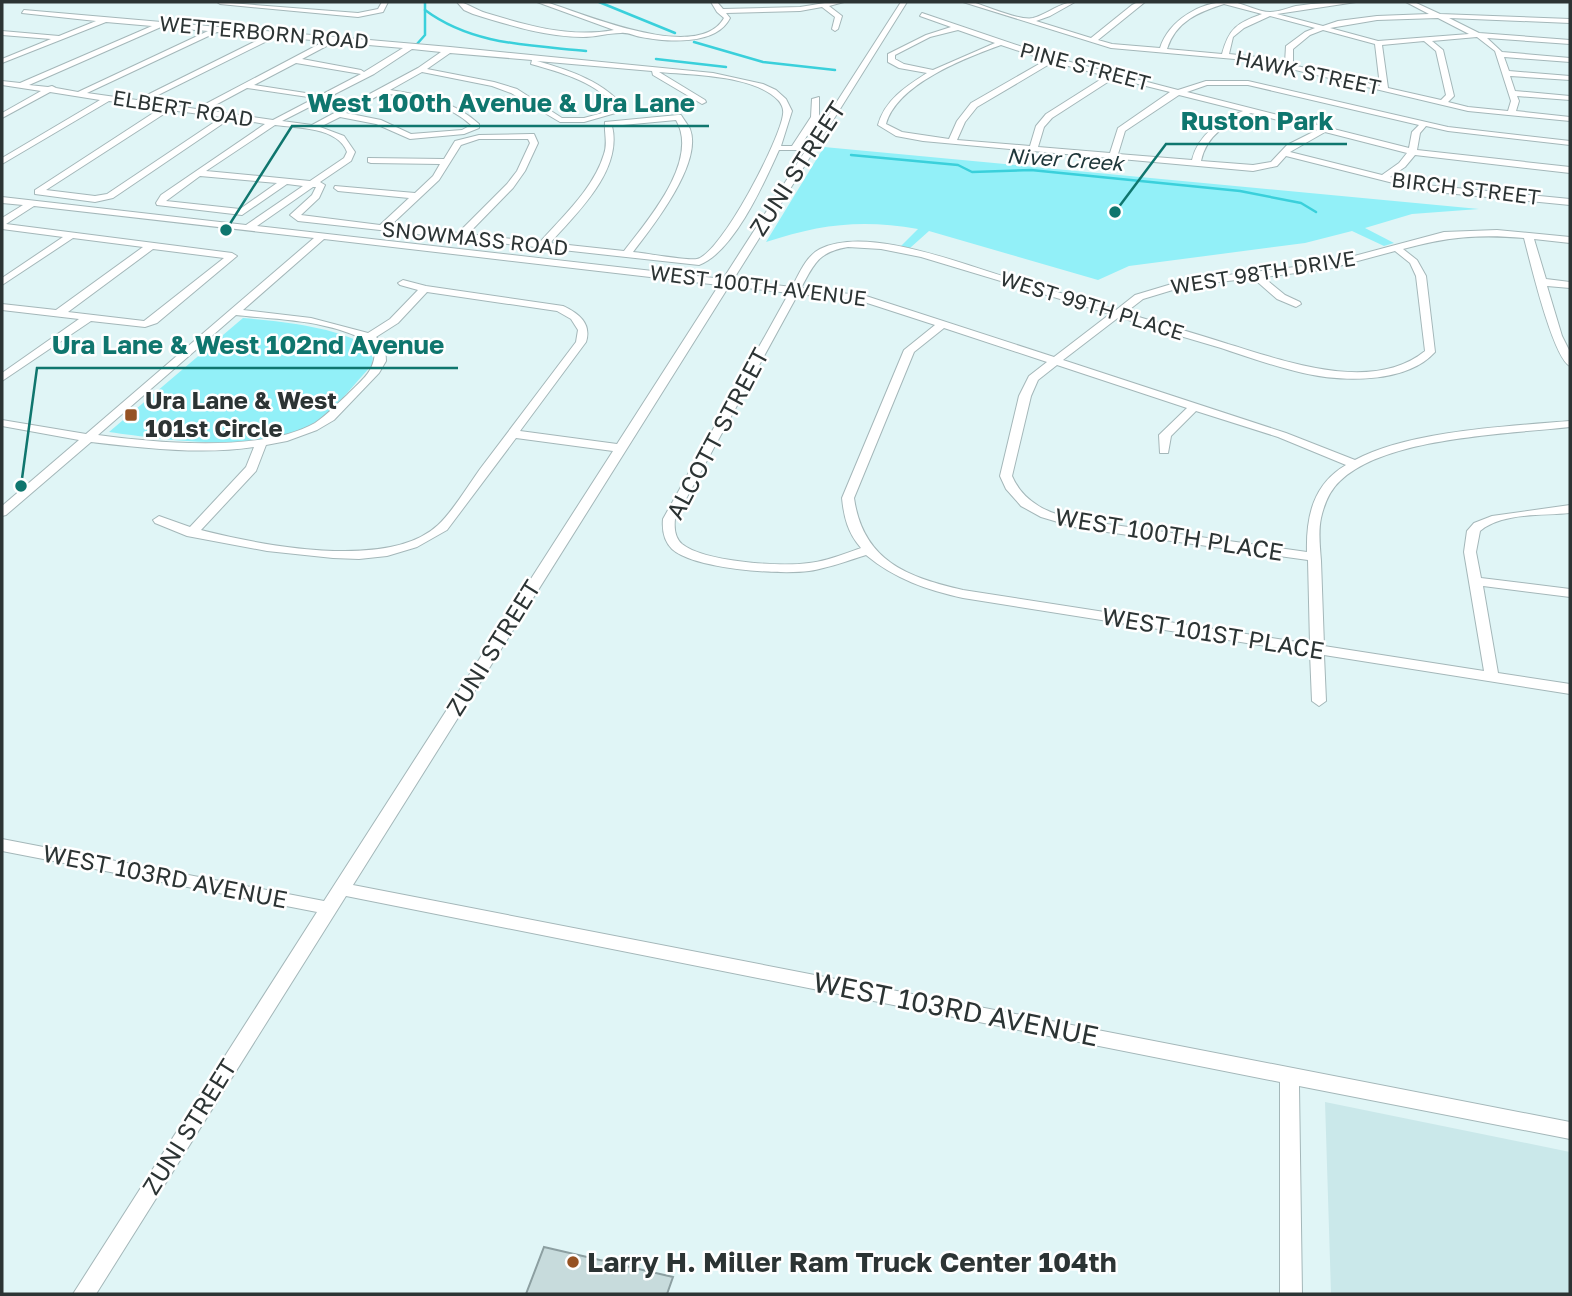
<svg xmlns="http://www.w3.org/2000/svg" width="1572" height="1296" font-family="'Golos Text',sans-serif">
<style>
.built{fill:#cae8ea}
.green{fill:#92f0f8}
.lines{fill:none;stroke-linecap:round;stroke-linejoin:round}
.stream{stroke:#3ad0db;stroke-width:2.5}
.building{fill:#c7dbdc;stroke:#8c9fa1;stroke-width:2}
.minor-casing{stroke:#a4b7b9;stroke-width:2}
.minor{fill:#fff;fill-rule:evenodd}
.poi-dot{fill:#965223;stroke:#fff;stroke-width:2.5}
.labels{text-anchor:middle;stroke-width:5;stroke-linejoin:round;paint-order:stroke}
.far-street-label{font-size:21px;fill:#2c3434;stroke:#fff}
.far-water-label{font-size:21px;font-style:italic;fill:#20383b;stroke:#fff}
.street-label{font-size:24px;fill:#2c3434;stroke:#fff}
.poi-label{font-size:24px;font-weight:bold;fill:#2c3434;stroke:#fff;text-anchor:start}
.near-street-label{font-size:28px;fill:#2c3434;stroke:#fff}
.near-poi-label{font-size:28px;font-weight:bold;fill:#2c3434;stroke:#fff;text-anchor:start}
.leader{fill:none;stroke:#0f766e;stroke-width:2.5}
.callout-dot{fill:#0f766e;stroke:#fff;stroke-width:2.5}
.callout-label{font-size:26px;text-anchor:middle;font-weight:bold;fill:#0f766e;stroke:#fff;stroke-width:5;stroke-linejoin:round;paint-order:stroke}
</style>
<rect width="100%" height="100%" fill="#e0f5f6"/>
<polygon class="built" points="1325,1102 1570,1152 1570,1294 1331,1294"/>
<g class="green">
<path d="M824,147L1479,209L1412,214L1365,228L1394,243L1384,246L1352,231L1305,243L1129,266L1098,280L929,231L910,248L901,246L918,229C862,219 820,224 766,242Z"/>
<path d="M243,318C285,322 329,326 367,345L373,358L372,365C355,383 339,405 320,419C271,456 166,440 109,432Z"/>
</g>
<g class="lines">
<g class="stream">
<polyline points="599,2 675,33"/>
<path d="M425,10C472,45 529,45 586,51"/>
<polyline points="694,42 763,62 835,70"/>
<polyline points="417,44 425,35 425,2"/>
<polyline points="656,59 726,67"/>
<polyline points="851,155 958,165 972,172 1031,170 1240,191 1301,203 1316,212"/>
</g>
</g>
<polygon class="building" points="544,1247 673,1277 667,1294 526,1294"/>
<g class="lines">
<g class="minor-casing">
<g id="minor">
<polygon points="217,2 358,13 378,9 382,2 388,2 383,12 358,17 220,4"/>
<path d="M457,2C466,2 476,10 486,13C529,26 569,38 614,30L537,2H546C582,13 698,64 724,18L717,12L711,2H717L723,9L800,7L831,2H844L829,6L842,16L838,29L835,31L832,29L835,17L822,7L800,11L726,13L730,18C716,46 667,42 641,37C635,36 627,32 621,33C608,33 596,37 583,37C545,37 509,25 473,14L464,10Z"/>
<path d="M901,2H907L733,280L792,287C799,274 806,256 820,249C866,226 956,262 1003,276C1040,287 1078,298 1116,310L1135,295L1185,280L1328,263L1444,232L1497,230L1570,237V243L1534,239L1546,279L1570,282V288L1547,286L1562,336L1570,352V366C1553,358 1530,261 1524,238C1478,234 1448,237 1403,249L1417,260L1426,276L1435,352C1406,384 1342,382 1303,373C1276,367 1248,357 1221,348C1187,338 1153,328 1119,317L1063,360L1286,433L1355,460C1408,431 1509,426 1570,421V427C1508,434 1385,437 1340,481C1329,491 1324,505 1321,518C1318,532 1320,547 1321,561C1322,589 1323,618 1324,646L1484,671L1464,552L1467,531L1474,523L1492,516L1570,505V513C1543,516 1502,512 1480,531L1476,552L1481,578L1570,589V597L1483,586L1498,673L1570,684V694L1324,655L1326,701L1319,706L1312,701L1310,653L963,598C927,590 895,579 866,555C847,561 828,568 809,571C779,575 694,569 672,549C664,541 662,530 663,519L789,293L729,286L353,885L1570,1122V1139L1299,1086L1302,1294H1280V1082L346,896L96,1294H73L317,912L2,851V839L324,901L613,451L516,438L447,530L417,547L387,556L359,559L333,558L267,551L187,536L155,523L153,520L159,516L190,527L246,467L254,447C201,455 144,448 91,442L6,515L2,516V506L79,440L2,426V420L86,434L314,238L34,206L6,224L232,253L237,256L157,323L145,327L91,321L2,381V373L79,319L2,310V304L56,310L143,247L73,238L2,285V278L63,237L2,229V218L23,205L2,203V197L246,225L303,186L287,184L242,215L157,205L156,203L161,195L265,124L231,118L113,198L95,202L35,194V190L161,108L109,101L2,164V158L100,100L50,92L2,118V113L41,91L2,85V81L20,83L152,26L106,22L2,63V59L51,39L2,35V31L59,36L96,21L22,13L24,10L450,47L713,73L763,84L776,90L786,99L792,111L781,146H792L811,117L812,99L819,97V117L798,150H779C764,183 734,252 699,265L298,221L290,215L312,195L316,187H313L257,226L723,279ZM161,27L208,31L78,92L56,88L52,86L48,87L29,85ZM217,32L266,36L137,100L87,93ZM275,37L325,41L196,109L146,101ZM334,42L403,48L364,72L361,70L302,59ZM412,49L441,52L418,68L312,125L282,121L374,74ZM450,53L532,60L531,64C560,72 600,83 617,109L584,118H562L517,89L494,82L427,69ZM537,61L652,71L653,75L702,104L706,102L705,100L659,72C692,75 754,75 778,100C781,103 784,109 783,114C781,138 721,254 697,259C688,261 645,253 633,252C653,226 703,163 690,129C688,125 684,120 681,115H678L605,122C604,133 608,143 604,154C594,188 563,216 540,242L468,234L513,188L525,171L538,143L534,134H531L479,135L455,141L444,159L368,158V162L371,163L440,164L433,176L415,193L335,186L334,188L338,191L409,198L380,225L301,215L319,198L325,185L320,182L351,161L355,152L344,136L320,127L340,117L376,124L410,139L464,134L479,128V124C454,101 423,95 390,90L422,72L492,86L511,93L560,122H584L626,110C606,82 569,70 537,61ZM296,63L361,74L273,120L206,110L247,88L315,98V94H312L254,85ZM383,93C415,98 447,103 471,125L462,130L411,134L381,120L346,113ZM170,110L222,117L107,194L95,196L46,190ZM676,120C700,160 648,220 624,251L550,243C577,213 623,170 612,126ZM275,125C297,128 338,127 347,152L344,158L310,181L206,171ZM479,139H528L530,143L517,171L507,184L458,233L390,226L439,180L461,145ZM200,176L277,183L240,209L166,201ZM324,239L719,285L617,444L520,431L586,342C592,323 578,313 563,306L426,286L403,280L398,283L400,285L418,290L390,319L368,333L311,318L243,310ZM848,247L881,249L921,257L1110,314L1054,357L866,296L801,288C814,264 818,252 848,247ZM153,249L224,258L144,321L68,312ZM1395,251L1410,263L1416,276L1425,351C1372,394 1285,361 1228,344C1194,333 1159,323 1125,313L1143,299L1186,286L1253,278L1277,299L1296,307L1301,304L1300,302L1285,295L1263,277L1328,269ZM427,292L557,311L571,319L578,330L576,342C544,384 512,427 480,469C467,487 454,510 438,525C389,571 260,545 201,530L256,471L266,445L287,441L317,430L334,420L379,373L386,361L385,345L376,337L398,323ZM798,294L861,301L935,325L904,350L842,498C844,518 848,533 861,548C844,554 827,561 809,563C781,567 704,562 682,544C675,538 674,528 675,519ZM236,315C281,320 336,320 375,346C376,371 364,378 347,395C337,404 327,415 315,423C262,453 157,443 98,435ZM944,328L1047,362L1029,376L1019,396L1000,476L1006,489L1021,506L1041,517L1078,528L1308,560L1310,644L963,590C907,577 863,561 854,498L914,352ZM1057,365L1187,408L1159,435L1160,453H1168L1171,436L1196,411L1278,437L1346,465C1313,484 1306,517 1307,552L1078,520C1050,514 1024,504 1012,476L1031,396L1038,380Z"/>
<path d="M963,2H972C986,6 1020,21 1033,18C1048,14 1060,2 1075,2L1050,16L1036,21L1091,38L1132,5L1138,2H1145L1098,40L1112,44L1160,48C1169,20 1202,0 1233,2C1245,4 1258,12 1270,12C1278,12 1288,8 1296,6C1316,3 1336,2 1356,2L1277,14L1323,26L1338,21L1377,16L1429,14L1406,2H1414L1440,14L1570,19V23L1449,18L1479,33L1570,40V44L1487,38L1502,52L1570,58V62L1504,57L1509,71L1570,76V80L1510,76L1515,91L1570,96V100L1517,96L1519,101L1516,111L1570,117V121L1468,111L1257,61L1111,48ZM1224,4L1262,14C1237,23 1229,28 1222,54L1167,49C1176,21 1199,12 1224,4ZM1270,16L1315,28L1305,32L1286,46L1285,63L1257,57L1229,54L1233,37L1244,28ZM1438,18L1469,34L1378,41L1330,28L1377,20ZM1323,30L1375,44L1380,86L1293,65V49L1310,35ZM1477,37L1495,51L1511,101L1508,111L1468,107L1448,102L1454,96L1443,50L1432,41ZM1424,41L1436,51L1446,95L1441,100L1388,88L1382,45Z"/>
<path d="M922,13L1055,58L1178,90L1206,81H1248L1448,127L1570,141V145L1448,131L1426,126L1420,133L1417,150L1570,167V173L1415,155L1405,167L1390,177L1425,185L1570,199V205L1425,191L1286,156L1277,166L1253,171L923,141L896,136L878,125C885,100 905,87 927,73L899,68L888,62V54L926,35L951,27L920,16ZM958,30L995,43L933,70L904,64L895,59V55L930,37ZM1001,45L1046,60L971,103L957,121L949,139L902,132L886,124C897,84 965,58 1001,45ZM1053,62L1106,76L1046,114L1036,126L1030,146L957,140L965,122L977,107ZM1114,78L1170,92L1118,128L1110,153L1038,147L1044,127L1052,118ZM1207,85H1248L1419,125L1412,132L1409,148L1187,92ZM1179,95L1243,111C1219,122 1199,133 1192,160L1118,154L1125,131ZM1251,113L1317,130L1287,145L1271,162L1253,165L1201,161C1207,134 1227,124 1251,113ZM1325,132L1407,153L1399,163L1382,175L1290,152Z"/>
</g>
</g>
<use href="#minor" class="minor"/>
</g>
<g class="poi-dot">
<rect x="124" y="408" width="14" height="14" rx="3.5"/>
<circle cx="573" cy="1262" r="7"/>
</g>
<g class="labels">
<g class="far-street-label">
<text transform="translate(264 33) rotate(5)" y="7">WETTERBORN ROAD</text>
<text transform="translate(1085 67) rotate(15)" y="7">PINE STREET</text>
<text transform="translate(1308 73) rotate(12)" y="7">HAWK STREET</text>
<text transform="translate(183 109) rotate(9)" y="7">ELBERT ROAD</text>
<text transform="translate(1466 189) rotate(7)" y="7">BIRCH STREET</text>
<text transform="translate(475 239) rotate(6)" y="7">SNOWMASS ROAD</text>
<text transform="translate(1263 273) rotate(-9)" y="7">WEST 98TH DRIVE</text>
<text transform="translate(758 286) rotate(7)" y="7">WEST 100TH AVENUE</text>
<text transform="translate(1092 306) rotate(17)" y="7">WEST 99TH PLACE</text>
</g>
<g class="far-water-label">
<text transform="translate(1065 160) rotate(4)" y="7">Niver Creek</text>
</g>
<g class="street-label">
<text transform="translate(798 169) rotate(-57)" y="8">ZUNI STREET</text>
<text transform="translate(718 434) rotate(-62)" y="8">ALCOTT STREET</text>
<text transform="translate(1169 535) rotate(9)" y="8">WEST 100TH PLACE</text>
<text transform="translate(1213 634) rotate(9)" y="8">WEST 101ST PLACE</text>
<text transform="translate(494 648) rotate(-58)" y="8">ZUNI STREET</text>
<text transform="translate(165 877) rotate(11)" y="8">WEST 103RD AVENUE</text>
<text transform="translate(190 1127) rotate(-58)" y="8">ZUNI STREET</text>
</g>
<g class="poi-label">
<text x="145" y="409">Ura Lane &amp; West<tspan x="145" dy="28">101st Circle</tspan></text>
</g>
<g class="near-street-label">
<text transform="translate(956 1009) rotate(11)" y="10">WEST 103RD AVENUE</text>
</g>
<g class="near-poi-label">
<text x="587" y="1272">Larry H. Miller Ram Truck Center 104th</text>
</g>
</g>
<path class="leader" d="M226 230L292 126H709M1115 212L1166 144H1347M21 486L37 368H458"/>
<g class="callout-dot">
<circle cx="226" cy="230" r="7"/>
<circle cx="1115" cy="212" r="7"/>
<circle cx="21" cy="486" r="7"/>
</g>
<g class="callout-label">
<text x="501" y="112">West 100th Avenue &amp; Ura Lane</text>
<text x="1257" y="130">Ruston Park</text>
<text x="248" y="354">Ura Lane &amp; West 102nd Avenue</text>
</g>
<rect width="1572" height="1296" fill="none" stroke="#2c3434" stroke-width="7"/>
</svg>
